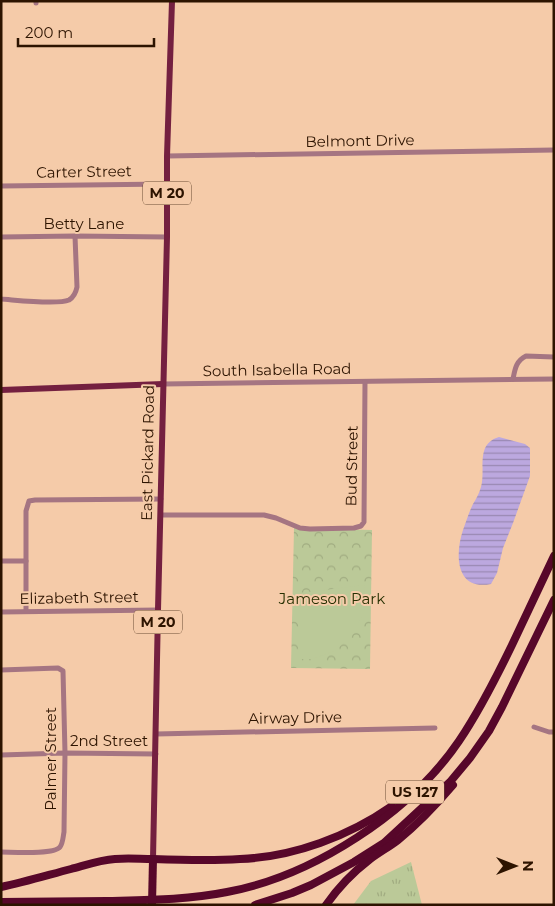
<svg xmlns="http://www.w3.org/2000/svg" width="555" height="906" font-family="Montserrat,sans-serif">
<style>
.grass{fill:url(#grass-tufts)}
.park{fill:url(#park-crowns)}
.pitch{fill:#bbc998}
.water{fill:url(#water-rules)}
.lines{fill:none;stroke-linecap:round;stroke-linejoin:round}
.minor{stroke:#a57582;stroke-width:5}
.major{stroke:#742040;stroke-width:6}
.highway{stroke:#57072a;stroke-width:8}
.labels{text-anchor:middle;stroke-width:4;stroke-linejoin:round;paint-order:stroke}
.shield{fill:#f5cba9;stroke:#694b33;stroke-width:1}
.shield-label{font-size:14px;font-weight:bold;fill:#2d1400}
.street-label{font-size:15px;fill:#2d1400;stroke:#f5cba9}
.park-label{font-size:15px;fill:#263002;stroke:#f5cba9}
</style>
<defs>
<pattern id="grass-tufts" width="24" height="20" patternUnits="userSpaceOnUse" patternTransform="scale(1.25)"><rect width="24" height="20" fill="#bbc998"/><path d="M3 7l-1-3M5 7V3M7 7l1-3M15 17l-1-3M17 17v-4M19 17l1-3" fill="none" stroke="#a1ac81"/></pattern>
<pattern id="park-crowns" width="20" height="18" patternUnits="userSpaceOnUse" patternTransform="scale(1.25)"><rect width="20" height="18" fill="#bbc998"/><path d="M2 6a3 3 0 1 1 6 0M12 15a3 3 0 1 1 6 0" fill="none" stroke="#a1ac81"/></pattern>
<pattern id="water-rules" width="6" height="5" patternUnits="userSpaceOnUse" patternTransform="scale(1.25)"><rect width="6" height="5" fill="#bca8df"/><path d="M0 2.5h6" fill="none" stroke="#9988b2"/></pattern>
</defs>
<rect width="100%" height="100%" fill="#f5cba9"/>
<polygon class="grass" points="411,862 422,905 353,905 371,881"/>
<polygon class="park" points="294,528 372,530 370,669 291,668"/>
<polygon class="pitch" points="365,585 364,613 351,635 336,650 313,659 300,659 300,593"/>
<path class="water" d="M499,437L525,444L530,448V476L513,523L503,548L497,573L491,584C455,591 455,554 463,530C466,522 469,512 473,504C476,499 479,494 481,487C486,469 475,444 499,437Z"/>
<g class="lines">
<g class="minor">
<polyline points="36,3 36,1"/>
<polyline points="167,156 554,150"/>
<polyline points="1,186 167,184"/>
<polyline points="1,237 75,236 167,237"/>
<path d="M1,299C16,300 57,305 69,300C74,297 76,292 77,287L75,236"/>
<path d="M513,379C515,369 516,361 526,356L554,357"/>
<polyline points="163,384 554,379"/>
<polyline points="161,515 264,515 276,518 300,528 310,529 354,528 361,526 364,522 365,382"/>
<polyline points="1,561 26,561"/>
<polyline points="26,611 26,511 29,501 35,500 161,499"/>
<polyline points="1,612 158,610"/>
<path d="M1,670L58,668L63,671L65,753L64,832C63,837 63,843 60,847C54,855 12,852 1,852"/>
<polyline points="534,727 549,732 554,732"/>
<polyline points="156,734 435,728"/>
<polyline points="1,755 65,753 156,754"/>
</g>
<g class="major">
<polyline points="1,390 163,384"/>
<polyline points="153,859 158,610 167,237 167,156 172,1"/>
</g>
<g class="highway">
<path d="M1,887C25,882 48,875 71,869C86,865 100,860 115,859C128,858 140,859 153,859C182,860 211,861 240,859C294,857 349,836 392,806"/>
<path d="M1,902C36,902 72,901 107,901C147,900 187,900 227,892C313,876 410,813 459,741C480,710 496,678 512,645C526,615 540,586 554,556"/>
<polyline points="152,904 153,859"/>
<polyline points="255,905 292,893 311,885 354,862 384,843 450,782 470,758 489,731 502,707 554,600"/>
<path d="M326,905C338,888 352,873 369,860C378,853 389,847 398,840C418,824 436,805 453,785"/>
</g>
</g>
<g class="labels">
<g class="shield">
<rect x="143" y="181.5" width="48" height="23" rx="4"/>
<rect x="134" y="610.5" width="48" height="23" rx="4"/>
<rect x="386" y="780.5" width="58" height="23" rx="4"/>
</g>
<g class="shield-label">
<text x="167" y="198">M 20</text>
<text x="158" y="627">M 20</text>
<text x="415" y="797">US 127</text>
</g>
<g class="street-label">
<text transform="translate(360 141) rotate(-1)" y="5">Belmont Drive</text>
<text transform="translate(84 172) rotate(-1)" y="5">Carter Street</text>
<text x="84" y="229">Betty Lane</text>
<text transform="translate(277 370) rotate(-1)" y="5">South Isabella Road</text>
<text transform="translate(148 453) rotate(-89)" y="5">East Pickard Road</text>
<text transform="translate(352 466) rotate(-89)" y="5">Bud Street</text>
<text transform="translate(79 598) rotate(-1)" y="5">Elizabeth Street</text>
<text transform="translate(295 718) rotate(-1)" y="5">Airway Drive</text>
<text x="109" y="746">2nd Street</text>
<text transform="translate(51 759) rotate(-90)" y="5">Palmer Street</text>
</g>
<g class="park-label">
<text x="332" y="604">Jameson Park</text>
</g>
</g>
<rect width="555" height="906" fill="none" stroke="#2d1400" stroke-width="5"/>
<g transform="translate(515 866) rotate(90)" stroke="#f5cba9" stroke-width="4" paint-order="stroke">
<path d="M0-4L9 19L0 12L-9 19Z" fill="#2d1400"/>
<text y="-8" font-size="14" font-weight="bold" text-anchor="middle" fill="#2d1400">N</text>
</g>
<path d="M18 38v8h136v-8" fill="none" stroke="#2d1400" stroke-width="2.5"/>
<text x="25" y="38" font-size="15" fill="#2d1400" stroke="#f5cba9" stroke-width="4" paint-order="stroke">200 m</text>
</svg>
